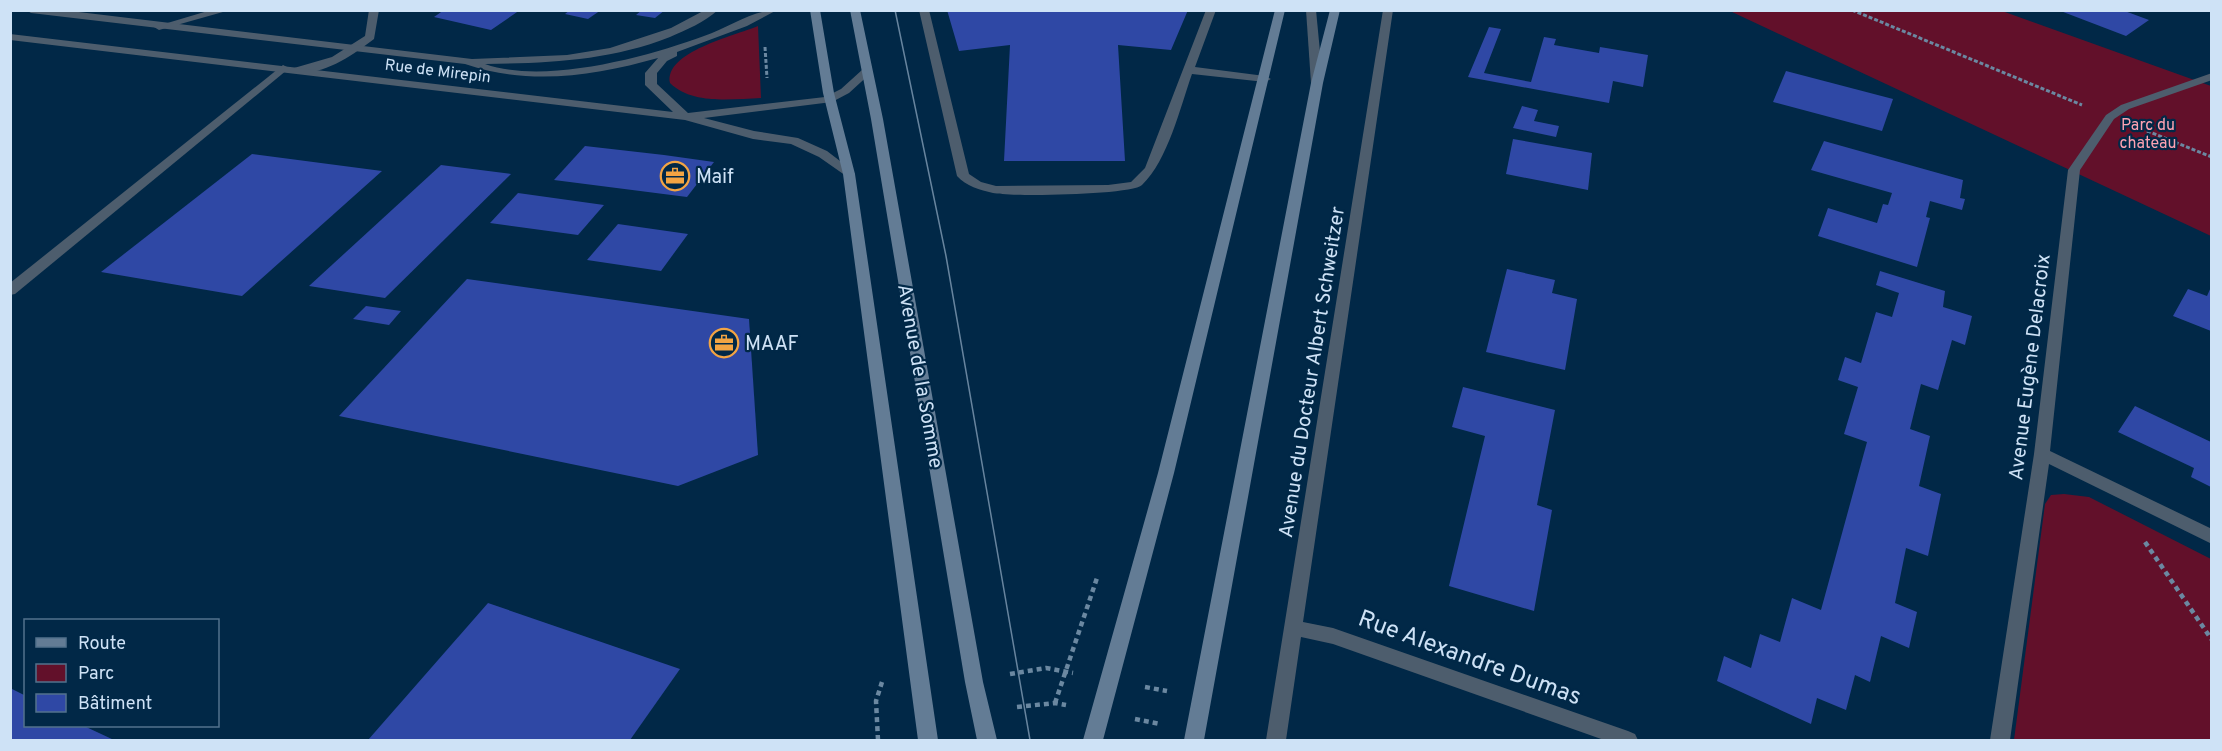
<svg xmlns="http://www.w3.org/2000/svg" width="2222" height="751" font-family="Overpass,sans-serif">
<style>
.green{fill:#62102a}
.building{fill:#2f48a5}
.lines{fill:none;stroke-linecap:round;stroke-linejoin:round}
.path-far1{stroke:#6b88a1;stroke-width:3;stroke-dasharray:4 2;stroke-linecap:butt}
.path{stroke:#6b88a1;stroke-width:4.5;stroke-dasharray:5 4;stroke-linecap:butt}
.lane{fill:#4d5d6d;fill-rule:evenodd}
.street{fill:#4d5d6d;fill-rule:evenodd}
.secondary{fill:#637c95;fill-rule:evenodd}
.tram{stroke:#67849e;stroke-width:1.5}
.labels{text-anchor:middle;stroke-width:4.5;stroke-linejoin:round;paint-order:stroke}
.far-street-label{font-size:16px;fill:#cee2f6;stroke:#012847}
.far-park-label{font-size:16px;fill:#fda2b2;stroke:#012847}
.poi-label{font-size:20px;fill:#cee2f6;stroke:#012847;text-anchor:start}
.street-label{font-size:20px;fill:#cee2f6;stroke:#012847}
.near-street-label{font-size:24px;fill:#cee2f6;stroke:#012847}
</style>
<rect width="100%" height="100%" fill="#012847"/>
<g class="green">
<polygon points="1730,11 2002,11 2211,86 2211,236"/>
<path d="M758,26L761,98C732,99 692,105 670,83C664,52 734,36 758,26Z"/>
<polygon points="2064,494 2089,497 2211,559 2211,740 2014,740 2045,504 2051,495"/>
</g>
<g class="building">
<polygon points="444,10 520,10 491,30 434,17"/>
<polygon points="570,10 601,10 588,19 565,14"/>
<polygon points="642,10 665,10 655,18 636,15"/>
<polygon points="947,10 1056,11 1188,10 1171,50 1118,45 1125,161 1004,161 1010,45 959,51"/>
<polygon points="2058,10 2122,10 2149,20 2126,36"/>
<polygon points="1489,27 1501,29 1484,73 1531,82 1544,37 1556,39 1554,45 1599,53 1600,47 1648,55 1643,87 1613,81 1609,103 1468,77"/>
<polygon points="1786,71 1893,99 1882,131 1773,102"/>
<polygon points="1522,106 1538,110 1534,121 1559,126 1556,137 1513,128"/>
<polygon points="1513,139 1592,153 1588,190 1506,174"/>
<polygon points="1824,141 1963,180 1960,198 1965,199 1962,210 1930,201 1926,217 1930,218 1917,267 1818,236 1828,208 1877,223 1883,204 1888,205 1892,193 1811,170"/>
<polygon points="585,146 664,155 714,162 687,197 554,180"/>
<polygon points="252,154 382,171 242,296 101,272"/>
<polygon points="441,165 511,174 385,298 309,286"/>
<polygon points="518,193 604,205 578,235 490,223"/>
<polygon points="618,224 688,234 661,271 587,260"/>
<polygon points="1507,269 1555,280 1552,293 1577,299 1565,370 1486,352"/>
<polygon points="1880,271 1945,291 1943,307 1972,316 1965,345 1952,340 1938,390 1921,384 1910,429 1930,436 1919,486 1941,494 1928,556 1906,548 1895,603 1917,612 1909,648 1881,636 1870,682 1855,675 1846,710 1817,698 1811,724 1717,681 1724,656 1751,668 1760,634 1780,642 1792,598 1821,610 1867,442 1844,434 1858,387 1838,380 1845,357 1861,363 1876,312 1892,317 1899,293 1876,285"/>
<polygon points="467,279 749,319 758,455 678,486 339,416"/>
<polygon points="2211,287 2211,331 2173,316 2188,289 2207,296"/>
<polygon points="366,306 401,311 389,325 353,319"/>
<polygon points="1463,387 1555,410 1537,505 1552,510 1534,611 1449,586 1485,436 1452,427"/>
<polygon points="2135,406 2211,442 2211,487 2191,477 2194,468 2118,432"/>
<polygon points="488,603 680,669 630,740 368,740"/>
<polygon points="10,688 26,696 26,726 84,726 114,740 10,740"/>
</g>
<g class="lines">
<g class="path-far1">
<polyline points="1852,10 2082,105"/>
<polyline points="765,47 767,78"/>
<polyline points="2147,131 2212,157"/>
</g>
<g class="path">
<polyline points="2145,542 2212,640"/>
<polyline points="1010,674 1046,668 1073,673"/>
<polyline points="1145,687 1167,691"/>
<polyline points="1055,703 1098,575"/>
<polyline points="1017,707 1055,703 1066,705"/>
<polyline points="1135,719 1160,724"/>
<polyline points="878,740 876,701 882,682"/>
</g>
<g class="lane">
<polygon points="211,10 230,10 159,30 154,27"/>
<path d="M369,10H379L374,39C353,55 322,77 294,72V68L332,57L365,36Z"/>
<path d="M919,10H929L969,174L981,182L996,186L1108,185L1131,182L1145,168L1206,10H1216L1195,67L1265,76L1271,79L1265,82L1192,74C1180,108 1168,160 1142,185C1132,195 1011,197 993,193C980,190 966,186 957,176Z"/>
<polygon points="283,65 289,68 287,70 15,294 10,295 10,283"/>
</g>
<g class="street">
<path d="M26,10H62L472,59L567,55L610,48L671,28L705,10H718C705,22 686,30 670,37C609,61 549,63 485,64C544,85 647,57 704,36C728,28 752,10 777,10L747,26L677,52V56L667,61L657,73V84L688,113L825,97L841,89L862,70H870L872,72L849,93L832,102L704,118L754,131L798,138L827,151L853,171L855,174L849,178L819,157L791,144L753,139L685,120L10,40V34L673,112L645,85V73L658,58C594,76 529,86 465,64L31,13Z"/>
<polygon points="1306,10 1316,10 1323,83 1317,86 1311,83"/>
<polygon points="1383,10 1393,10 1303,622 1333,628 1628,731 1635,734 1638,740 1604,740 1333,644 1301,637 1286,740 1266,740"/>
<polygon points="2212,73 2212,80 2129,109 2114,119 2080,170 2050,451 2212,529 2212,544 2049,464 2010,740 1990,740 2034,454 2068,170 2106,115 2121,105"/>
</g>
<g class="secondary">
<polygon points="810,10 820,10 834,93 855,174 938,740 918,740 843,174 823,93"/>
<polygon points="850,10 860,10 883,119 983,682 997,740 977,740 965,682 871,119"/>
<polygon points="1275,10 1285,10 1174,473 1103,740 1083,740 1158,473"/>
<polygon points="1330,10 1340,10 1323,83 1204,740 1184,740 1311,83"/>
</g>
<polyline class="tram" points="895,10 946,256 1030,740"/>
</g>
<defs>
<g id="office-ring" transform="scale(1.5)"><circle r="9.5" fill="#012847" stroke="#f3a443" stroke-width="1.5"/><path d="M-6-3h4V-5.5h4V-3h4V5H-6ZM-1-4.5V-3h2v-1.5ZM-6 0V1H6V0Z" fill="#f3a443"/></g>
</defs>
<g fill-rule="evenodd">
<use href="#office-ring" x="675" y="176"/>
<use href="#office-ring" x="724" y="343"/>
</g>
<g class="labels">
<g class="far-street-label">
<text transform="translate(438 70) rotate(7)" y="6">Rue de Mirepin</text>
</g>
<g class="far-park-label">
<text x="2148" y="130">Parc du<tspan x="2148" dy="18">chateau</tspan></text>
</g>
<g class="poi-label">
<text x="696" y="183">Maif</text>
<text x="745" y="350">MAAF</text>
</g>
<g class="street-label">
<text transform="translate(2029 367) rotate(-83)" y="7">Avenue Eugène Delacroix</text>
<text transform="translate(1311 372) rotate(-81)" y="7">Avenue du Docteur Albert Schweitzer</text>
<text transform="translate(921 376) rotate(80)" y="7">Avenue de la Somme</text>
</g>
<g class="near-street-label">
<text transform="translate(1470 657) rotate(20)" y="8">Rue Alexandre Dumas</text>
</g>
</g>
<rect width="2222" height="751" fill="none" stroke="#cee2f6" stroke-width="24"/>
<rect x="24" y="619" width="195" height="108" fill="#012847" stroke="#53728d" stroke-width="1.5"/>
<rect x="36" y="638" width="30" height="9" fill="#637c95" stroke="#53728d" stroke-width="1.5"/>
<text x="78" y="649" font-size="18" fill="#cee2f6">Route</text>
<rect x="36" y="664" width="30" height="18" fill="#62102a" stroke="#53728d" stroke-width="1.5"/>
<text x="78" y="679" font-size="18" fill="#cee2f6">Parc</text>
<rect x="36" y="694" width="30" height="18" fill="#2f48a5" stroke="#53728d" stroke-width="1.5"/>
<text x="78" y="709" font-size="18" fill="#cee2f6">Bâtiment</text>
</svg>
